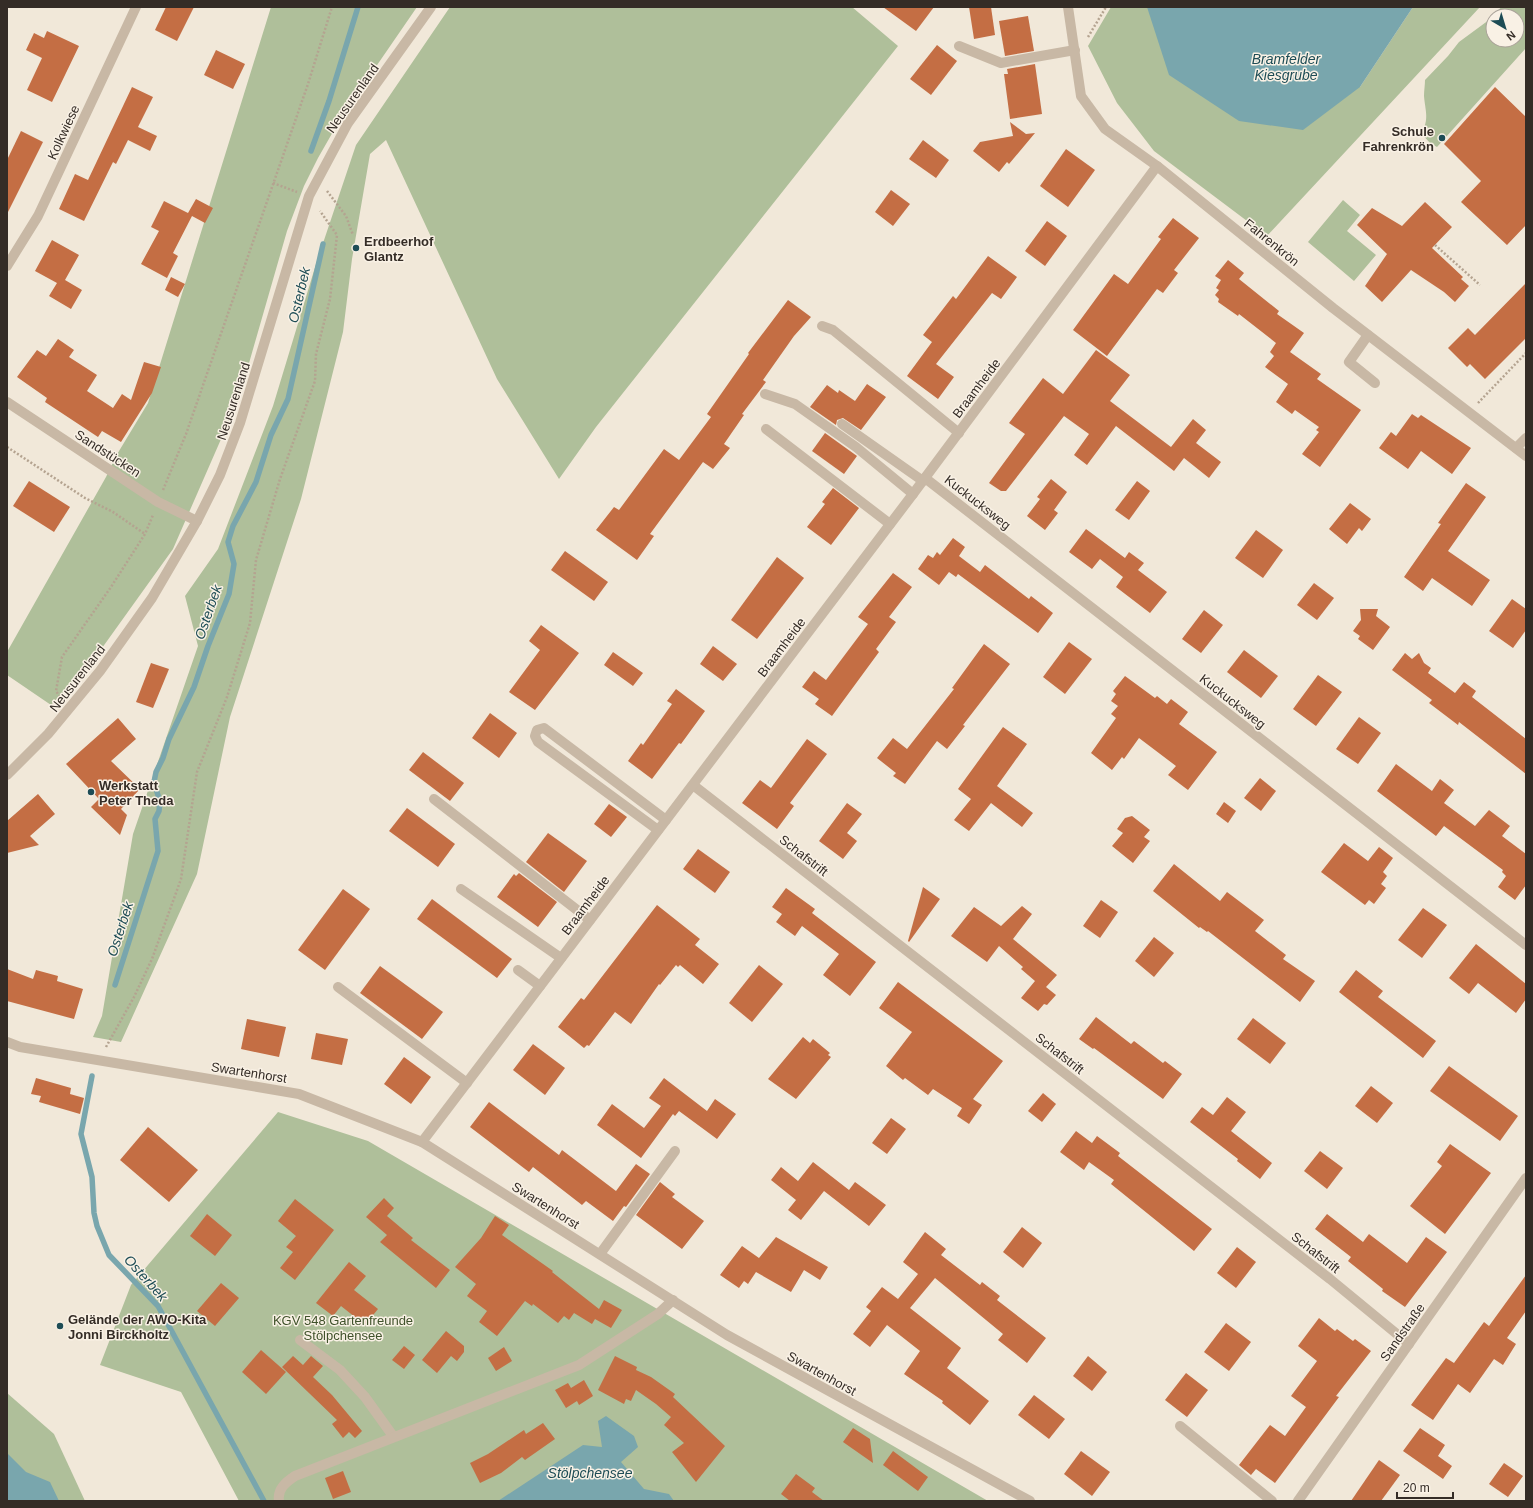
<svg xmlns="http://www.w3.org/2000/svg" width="1533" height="1508" font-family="Arial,sans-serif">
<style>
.green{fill:#afbf9a}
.water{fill:#79a6ad}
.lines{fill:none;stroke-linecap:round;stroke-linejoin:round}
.stream{stroke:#79a6ad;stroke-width:5.5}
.building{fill:#c46e44}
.path{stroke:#b4a390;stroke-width:2.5;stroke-dasharray:2 2;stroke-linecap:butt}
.lane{stroke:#c8b8a5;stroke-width:10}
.street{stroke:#c8b8a5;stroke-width:10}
.poi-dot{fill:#1d4c55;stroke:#f9f1e5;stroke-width:1.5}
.labels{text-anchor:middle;stroke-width:3;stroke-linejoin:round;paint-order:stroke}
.street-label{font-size:13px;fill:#342c26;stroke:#f9f1e5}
.poi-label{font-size:13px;font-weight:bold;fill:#342c26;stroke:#f9f1e5;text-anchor:start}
.park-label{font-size:13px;fill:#40522b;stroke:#f9f1e5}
.water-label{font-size:14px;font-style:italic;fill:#1d4c55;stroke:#f9f1e5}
</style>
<rect width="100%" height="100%" fill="#f1e8d9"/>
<g class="green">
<polygon points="271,7 417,7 342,116 318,158 304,186 287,231 239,398 173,549 92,662 51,705 7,675 7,652 106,477 116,456 148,403"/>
<polygon points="450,7 852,7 898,46 596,427 559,479 497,379 386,140 370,154 352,259 343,332 301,499 230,717 197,874 121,1042 93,1037 102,1016 133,834 198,646 185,596 218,549 273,406 316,264 356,145"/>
<polygon points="1111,7 1147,7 1360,87 1413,7 1480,7 1267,236 1154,151 1117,103 1088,46"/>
<path d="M1501,7H1526V48L1437,147L1430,143L1421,133C1430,120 1425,110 1424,96C1424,90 1425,85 1425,80L1448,56L1459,42L1493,17V40H1517V16H1494Z"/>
<polygon points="1343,200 1360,215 1347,231 1376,255 1354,281 1308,242"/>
<polygon points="278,1112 368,1141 988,1501 239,1501 181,1392 100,1365 131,1285"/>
<polygon points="7,1393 54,1434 85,1501 7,1501"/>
</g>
<g class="water">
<polygon points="1147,7 1413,7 1360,87 1303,130 1239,121 1169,75"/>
<polygon points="606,1416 634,1436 638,1447 621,1462 644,1489 669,1494 674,1501 498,1501 583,1445 602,1447 598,1421"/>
<polygon points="7,1453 26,1472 50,1482 59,1501 7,1501"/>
</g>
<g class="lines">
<g class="stream">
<polyline points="311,151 329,101 358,7"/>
<polyline points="115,985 158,851 155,819 159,811 160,802 154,782 156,772 163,758 169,739 194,687 208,646 229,594 234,564 228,542 233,526 256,482 271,435 288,399 323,244"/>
<polyline points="92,1076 81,1134 92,1177 94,1213 97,1226 109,1255 158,1306 264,1501"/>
</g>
</g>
<g class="building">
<polygon points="166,7 194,7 177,41 155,30"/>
<polygon points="883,7 934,7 916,31"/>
<polygon points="969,7 991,7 995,35 974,39"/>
<polygon points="1028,16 1034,51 1005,56 999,21"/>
<polygon points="47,31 79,46 52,102 27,90 42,58 26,50 34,33 44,38"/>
<polygon points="937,45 957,61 931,95 910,79"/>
<polygon points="216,50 245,64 233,89 204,75"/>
<polygon points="1035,64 1042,114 1010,119 1004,74 1008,74 1007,69"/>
<polygon points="132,87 153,97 138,127 157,136 150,151 128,140 116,164 113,162 84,221 59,209 75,174 88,180"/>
<polygon points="1495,87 1526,117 1526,225 1507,245 1461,202 1481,181 1444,144"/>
<polygon points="1010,122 1026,134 1035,133 1009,164 1007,162 999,172 973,151 980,142 1013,136"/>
<polygon points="21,131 43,142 7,214 7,160"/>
<polygon points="923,140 949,160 936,178 909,159"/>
<polygon points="1066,149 1095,170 1068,207 1040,186"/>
<polygon points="891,190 910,204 893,226 875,212"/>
<polygon points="196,199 213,208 205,223 192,216 173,253 178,256 167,278 141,264 159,231 151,227 164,201 188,213"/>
<polygon points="1425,202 1452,227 1432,248 1463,277 1461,279 1469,286 1455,302 1444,292 1411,270 1382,302 1365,286 1387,254 1357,225 1372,208 1402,226"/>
<polygon points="1173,218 1199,238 1174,270 1178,273 1163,293 1157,289 1107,356 1073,330 1114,274 1128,284 1161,239 1158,237"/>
<polygon points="1047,221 1067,236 1045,266 1025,251"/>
<polygon points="52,240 79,255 65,280 82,290 71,309 49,296 57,283 35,271"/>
<polygon points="988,256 1017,277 1001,299 992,293 936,364 954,377 938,399 907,376 932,342 923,335 953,296 956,299"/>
<polygon points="1228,260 1244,273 1239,279 1279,311 1277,314 1304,333 1290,352 1321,374 1317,379 1361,410 1320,467 1302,454 1319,432 1316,430 1319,427 1295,410 1292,414 1276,402 1288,384 1265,367 1274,356 1270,352 1276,343 1239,314 1238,316 1218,302 1219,299 1215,295 1219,290 1216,288 1221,280 1215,276"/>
<polygon points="171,277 185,284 178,297 165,290"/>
<polygon points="1526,283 1526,338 1485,379 1470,364 1467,367 1448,348 1468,328 1475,335"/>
<polygon points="788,300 811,317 794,336 763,380 766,382 742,414 744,415 724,444 730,448 713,469 703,462 650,534 654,536 637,560 596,530 614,507 619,510 664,449 679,460 711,417 707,414 749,354 748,353"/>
<polygon points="58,339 74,350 69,357 97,375 87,391 113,408 122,394 131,400 144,362 161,367 152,393 121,442 102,431 98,437 45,402 47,398 17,377 37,350 46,356"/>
<polygon points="1096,350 1130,375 1110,401 1171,447 1193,419 1206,430 1196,443 1221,462 1209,478 1184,458 1174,471 1116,426 1087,465 1074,455 1089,434 1064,416 1006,491 1001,491 989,483 1025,434 1009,423 1043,378 1063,394"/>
<polygon points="867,384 886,397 861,430 843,418 837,420 836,425 810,407 827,385 838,393 839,390 855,401"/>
<polygon points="1412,414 1418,418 1421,415 1471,448 1452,474 1421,451 1408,469 1379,448 1391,432 1396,436"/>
<polygon points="825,433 857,456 844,474 812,451"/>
<polygon points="1051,479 1067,492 1054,510 1058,513 1045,530 1027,516 1040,499 1037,497"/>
<polygon points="29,481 70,507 54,532 13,506"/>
<polygon points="1137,481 1150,491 1129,520 1115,510"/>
<polygon points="1466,483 1486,497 1448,551 1490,580 1472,606 1432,578 1423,591 1404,577 1441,524 1438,523"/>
<polygon points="833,488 859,508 831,545 807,527 825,504 822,502"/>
<polygon points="1350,503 1371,519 1362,531 1359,528 1347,544 1329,529"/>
<polygon points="1086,529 1125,558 1129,552 1144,563 1138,570 1167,592 1150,613 1116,587 1123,577 1100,559 1092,569 1069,552"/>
<polygon points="1256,530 1283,550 1263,578 1235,558"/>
<polygon points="953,538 965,547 959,556 980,572 985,565 1029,599 1031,596 1053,613 1038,633 958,574 956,577 949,572 939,585 918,569 928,555 933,558 937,552 940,555"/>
<polygon points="565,551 608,582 594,601 551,570"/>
<polygon points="777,557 804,578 757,639 731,620"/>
<polygon points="893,573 912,587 889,617 896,622 876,649 879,652 832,716 815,704 819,699 802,687 814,671 826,680 868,624 858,617"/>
<polygon points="1314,583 1334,598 1317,620 1297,605"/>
<polygon points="1512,599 1526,609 1526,630 1513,648 1489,631"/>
<polygon points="1360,609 1378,609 1376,616 1390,627 1373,650 1358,639 1360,636 1353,631 1361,620"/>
<polygon points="1204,610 1223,625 1201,653 1182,639"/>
<polygon points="541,625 579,653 535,710 509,692 540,650 529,641"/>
<polygon points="1069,642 1092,659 1065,694 1043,677"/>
<polygon points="984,644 1010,664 963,725 965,726 947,749 937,741 905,784 893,776 896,773 877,758 893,738 907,749 954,689 952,688"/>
<polygon points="713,646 737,664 723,681 700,664"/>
<polygon points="1244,650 1278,676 1261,698 1227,672"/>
<polygon points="613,652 643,673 633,686 604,665"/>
<polygon points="1405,653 1412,659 1419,653 1424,663 1431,668 1428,673 1455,693 1464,682 1476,691 1472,697 1526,739 1526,774 1459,722 1458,725 1429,703 1432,700 1392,670"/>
<polygon points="151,663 169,669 153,708 136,702"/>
<polygon points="1318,675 1342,692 1316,726 1293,709"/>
<polygon points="1125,676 1155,698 1157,696 1167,704 1171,699 1188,712 1179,724 1217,752 1188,790 1168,775 1176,766 1139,738 1124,759 1122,757 1112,770 1091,753 1116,718 1111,714 1118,706 1111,701 1116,694 1113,691"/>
<polygon points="676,689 705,711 681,744 679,743 652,779 628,761 641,743 643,745 672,704 667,701"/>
<polygon points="490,713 517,733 499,758 472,738"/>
<polygon points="1359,717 1381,733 1358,764 1336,749"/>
<polygon points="118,718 136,739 111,761 140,789 121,809 127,815 120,835 91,807 99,799 66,764"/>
<polygon points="1003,727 1027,744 997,786 1033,813 1022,827 991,803 969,831 954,820 971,799 958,789"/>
<polygon points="807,739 827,754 790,803 794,806 777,829 742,803 760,780 771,788"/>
<polygon points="423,752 464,783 450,801 409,770"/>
<polygon points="1396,764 1432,791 1440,779 1454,790 1444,803 1475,826 1489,810 1510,826 1502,836 1526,854 1526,885 1515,900 1498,887 1506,876 1502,872 1503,870 1444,826 1436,836 1377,791"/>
<polygon points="1260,778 1276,791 1261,811 1244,798"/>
<polygon points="38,794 55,814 30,836 39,845 7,853 7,821"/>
<polygon points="1224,802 1236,811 1228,823 1216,814"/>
<polygon points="847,803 862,814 847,833 857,841 843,859 819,841"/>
<polygon points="609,804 627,817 611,837 594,824"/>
<polygon points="407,808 455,844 438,867 389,831"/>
<polygon points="1132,816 1150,830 1144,837 1150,841 1133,863 1112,846 1123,833 1117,829 1125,818"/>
<polygon points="548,833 587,861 564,892 526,862"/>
<polygon points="1344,843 1368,861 1379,847 1393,858 1383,872 1387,876 1381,884 1386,888 1374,904 1369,900 1365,905 1321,872"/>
<polygon points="698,849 730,872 715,893 683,869"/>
<polygon points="1174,864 1220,901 1227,892 1264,920 1255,931 1286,955 1283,959 1315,981 1300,1002 1208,931 1207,932 1200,927 1199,928 1153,891"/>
<polygon points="519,873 557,902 538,927 497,897 514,874 516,876"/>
<polygon points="923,887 940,899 909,942 908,941"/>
<polygon points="786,888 815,909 812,913 876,962 850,996 823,975 839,954 802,926 795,936 776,922 782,914 772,907"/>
<polygon points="343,889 370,909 325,970 298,950"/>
<polygon points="432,899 512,959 497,978 417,919"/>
<polygon points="1101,900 1118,912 1100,938 1083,926"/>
<polygon points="657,905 700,939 695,945 719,964 703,984 680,965 678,967 676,965 660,985 659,984 631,1024 615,1012 589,1046 587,1045 584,1048 558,1027 581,998 584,1000"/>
<polygon points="1022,906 1032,914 1013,939 1057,975 1046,987 1056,995 1047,1005 1044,1004 1038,1011 1021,998 1035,981 1021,969 1023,967 999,946 987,962 951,936 974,907 1001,926"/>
<polygon points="1423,908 1447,925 1422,958 1398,940"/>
<polygon points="1154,937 1174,953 1154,977 1135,961"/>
<polygon points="1476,944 1526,984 1526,999 1516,1013 1478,983 1469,994 1449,978"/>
<polygon points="759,965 783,984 752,1022 729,1003"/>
<polygon points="380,966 443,1012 422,1039 360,993"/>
<polygon points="7,969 33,979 36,970 58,976 57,981 83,989 74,1019 7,1001"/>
<polygon points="1356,970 1383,991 1378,997 1436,1041 1423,1058 1339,992"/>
<polygon points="898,982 1003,1061 973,1099 982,1105 969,1124 957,1116 962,1108 933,1089 928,1095 905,1078 903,1080 886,1066 912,1032 879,1008"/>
<polygon points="1096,1017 1131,1044 1134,1041 1163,1063 1165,1061 1182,1074 1163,1099 1094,1048 1093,1049 1079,1039"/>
<polygon points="1253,1018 1286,1043 1270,1064 1237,1039"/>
<polygon points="247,1019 286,1027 279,1057 241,1049"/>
<polygon points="316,1033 348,1039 342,1065 311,1059"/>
<polygon points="803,1037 810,1043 813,1039 830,1053 828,1055 831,1057 796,1099 768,1079"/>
<polygon points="533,1044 565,1068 545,1095 513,1070"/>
<polygon points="404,1057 431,1077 411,1104 384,1084"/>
<polygon points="1449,1066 1518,1116 1500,1141 1430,1091"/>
<polygon points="36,1078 71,1088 70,1094 84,1098 80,1114 39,1102 41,1096 31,1094"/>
<polygon points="664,1078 707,1111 715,1099 736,1114 717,1139 679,1111 675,1116 673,1114 641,1158 597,1125 612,1104 644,1128 661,1106 649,1098"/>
<polygon points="1371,1086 1393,1103 1377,1123 1355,1106"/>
<polygon points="1043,1093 1056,1104 1042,1122 1028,1111"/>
<polygon points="1227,1097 1246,1112 1231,1131 1272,1163 1260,1179 1237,1161 1238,1159 1190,1122 1202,1107 1213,1115"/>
<polygon points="489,1102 559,1155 562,1150 616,1191 636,1164 650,1174 626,1207 624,1206 613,1221 586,1201 582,1205 533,1167 529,1172 470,1127"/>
<polygon points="891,1118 906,1129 887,1154 872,1143"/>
<polygon points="148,1127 198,1170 169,1202 120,1160"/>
<polygon points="1076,1131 1092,1143 1097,1136 1120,1153 1118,1156 1212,1229 1194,1251 1111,1184 1114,1180 1089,1162 1084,1170 1060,1152"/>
<polygon points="1450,1144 1491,1173 1445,1234 1410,1206 1442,1166 1437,1162"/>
<polygon points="1320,1151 1343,1168 1327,1189 1304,1171"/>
<polygon points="813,1162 849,1190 855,1182 886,1205 869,1226 824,1191 801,1220 788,1210 796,1200 771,1180 781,1167 798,1181"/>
<polygon points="660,1182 675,1194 672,1197 704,1221 682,1249 636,1215"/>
<polygon points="384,1198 394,1208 387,1216 413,1238 411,1240 450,1270 436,1288 380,1242 387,1235 366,1217"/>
<polygon points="295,1199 334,1230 295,1280 280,1268 293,1252 286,1247 296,1236 278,1221"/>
<polygon points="207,1214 232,1235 215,1256 190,1236"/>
<polygon points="1327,1214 1363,1242 1369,1234 1407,1263 1426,1237 1447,1252 1405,1307 1382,1291 1383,1289 1348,1261 1351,1257 1315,1229"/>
<polygon points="495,1216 509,1225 502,1235 553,1271 552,1272 599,1309 604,1300 622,1310 611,1328 595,1319 592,1324 574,1313 569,1320 564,1316 558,1323 533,1304 532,1306 525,1301 497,1336 479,1322 487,1311 467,1296 476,1284 455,1267 481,1238"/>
<polygon points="1022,1227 1042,1243 1023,1268 1003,1252"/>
<polygon points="925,1232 946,1249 941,1255 980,1285 982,1282 1000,1296 997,1300 1046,1338 1027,1363 998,1340 1003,1334 935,1278 910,1308 961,1348 947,1368 989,1401 970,1425 942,1403 943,1401 904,1374 920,1351 887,1325 870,1347 853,1334 871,1311 866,1307 882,1287 898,1299 918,1274 903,1262"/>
<polygon points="776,1237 828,1267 820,1280 804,1270 791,1292 756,1272 748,1284 744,1281 739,1288 720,1275 742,1246 759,1258"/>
<polygon points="1237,1247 1256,1262 1236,1288 1217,1273"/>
<polygon points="349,1262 366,1276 354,1290 378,1309 365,1325 341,1306 333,1316 316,1303"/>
<polygon points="1526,1275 1526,1311 1507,1338 1516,1344 1503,1365 1494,1359 1470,1393 1458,1384 1433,1420 1411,1405 1446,1358 1454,1363 1484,1322 1489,1326"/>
<polygon points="221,1283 239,1298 215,1326 197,1311"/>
<polygon points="1319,1318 1335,1331 1337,1329 1353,1341 1355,1339 1371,1351 1336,1396 1339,1397 1275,1483 1256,1469 1251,1475 1239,1465 1270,1425 1285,1436 1306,1407 1291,1396 1317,1361 1298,1346"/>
<polygon points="1226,1323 1251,1342 1229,1371 1204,1352"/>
<polygon points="446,1331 464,1346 464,1352 457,1361 451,1356 437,1373 422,1360"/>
<polygon points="404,1346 415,1355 404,1369 392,1360"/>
<polygon points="504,1347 512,1361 496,1371 488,1358"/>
<polygon points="261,1350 286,1372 266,1394 242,1372"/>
<polygon points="293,1356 303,1365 311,1356 323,1366 313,1377 332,1395 362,1431 355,1438 349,1432 343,1438 332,1424 337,1420 282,1367"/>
<polygon points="615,1356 637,1367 636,1370 651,1377 675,1394 673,1397 725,1446 696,1482 672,1452 684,1443 664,1425 671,1417 656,1404 636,1390 631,1401 626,1399 624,1404 598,1390"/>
<polygon points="1088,1356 1107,1372 1092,1391 1073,1376"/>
<polygon points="1186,1373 1208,1390 1187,1417 1165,1400"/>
<polygon points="584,1380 593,1396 579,1405 577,1401 566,1408 555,1390 568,1383 571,1388"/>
<polygon points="1034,1395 1065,1419 1049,1439 1018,1415"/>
<polygon points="543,1423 555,1439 525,1460 522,1457 501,1473 480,1483 470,1463 488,1454 524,1430 526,1434"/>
<polygon points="853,1428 870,1439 873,1463 843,1442"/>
<polygon points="1420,1428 1445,1445 1438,1456 1452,1466 1443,1479 1403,1451"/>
<polygon points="893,1451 928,1477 918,1491 883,1465"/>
<polygon points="1081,1451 1110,1472 1092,1496 1064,1474"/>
<polygon points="1379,1460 1400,1475 1381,1501 1351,1501"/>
<polygon points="1504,1463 1523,1476 1508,1497 1489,1484"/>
<polygon points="343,1471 351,1492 333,1499 325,1478"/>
<polygon points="796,1474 815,1488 812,1492 824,1501 790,1501 781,1494"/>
</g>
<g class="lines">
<g class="path">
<polyline points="1088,37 1106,7"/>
<polyline points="273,183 297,192"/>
<polyline points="327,191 346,216 353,235"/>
<polyline points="1435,245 1480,285"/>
<polyline points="1478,403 1526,353"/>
<polyline points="7,447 85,498 113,512 145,534"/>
<polyline points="163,490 186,434 308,84 332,7"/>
<polyline points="60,697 56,691 62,657 111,587 145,534 153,515"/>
<polyline points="106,1047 134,997 152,959 181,879 197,772 227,697 250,623 256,560 280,479 315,381 316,354 330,299 337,235 320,211"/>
</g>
<g class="lane">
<polyline points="959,46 1001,63 1075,50"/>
<polyline points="822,326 833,330 959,433"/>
<polyline points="1368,335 1349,362 1375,383"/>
<polyline points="765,394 795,404 856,447 913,494"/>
<polyline points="842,424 923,481"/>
<polyline points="766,429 890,524"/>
<polyline points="1516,448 1526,438"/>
<polyline points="434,799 590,920"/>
<polyline points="658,830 538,742 535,736 537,730 544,728 666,820"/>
<polyline points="461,889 561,958"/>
<polyline points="518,970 540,986"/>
<polyline points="338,987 467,1083"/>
<polyline points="600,1254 675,1151"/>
<polyline points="300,1340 340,1370 365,1397 393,1436"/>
<polyline points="1180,1426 1272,1501"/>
<path d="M279,1501C277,1489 286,1482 295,1476L579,1365L658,1314L673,1300"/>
</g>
<g class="street">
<polyline points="1068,7 1081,96 1105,129 1157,166 1333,308 1526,456"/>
<polyline points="7,266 38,216 136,7"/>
<polyline points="7,402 158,502 197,521"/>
<polyline points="925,478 1526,945"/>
<polyline points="7,775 48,734 100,671 152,598 197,521 220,475 240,423 309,196 348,123 431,7"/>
<polyline points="693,785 1330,1279 1409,1344"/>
<polyline points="7,1042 20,1047 299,1094 422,1142 727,1335 1030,1501"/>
<polyline points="422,1142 913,494 1157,166"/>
<polyline points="1298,1501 1526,1178"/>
</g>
</g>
<g class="poi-dot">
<circle cx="1442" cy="138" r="4"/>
<circle cx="356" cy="248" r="4"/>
<circle cx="91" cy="792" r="4"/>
<circle cx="60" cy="1326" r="4"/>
</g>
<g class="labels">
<g class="street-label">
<text transform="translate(352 98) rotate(-55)" y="5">Neusurenland</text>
<text transform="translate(63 132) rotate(-65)" y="5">Kolkwiese</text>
<text transform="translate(1272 242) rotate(39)" y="5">Fahrenkrön</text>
<text transform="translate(976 388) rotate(-53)" y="5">Braamheide</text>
<text transform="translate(233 401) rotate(-72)" y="5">Neusurenland</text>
<text transform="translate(108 453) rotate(33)" y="5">Sandstücken</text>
<text transform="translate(978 502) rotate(38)" y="5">Kuckucksweg</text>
<text transform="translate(781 647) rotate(-53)" y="5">Braamheide</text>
<text transform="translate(77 678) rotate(-52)" y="5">Neusurenland</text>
<text transform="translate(1233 701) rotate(38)" y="5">Kuckucksweg</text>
<text transform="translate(804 855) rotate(38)" y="5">Schafstrift</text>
<text transform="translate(585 905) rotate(-53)" y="5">Braamheide</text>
<text transform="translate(1060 1053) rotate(38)" y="5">Schafstrift</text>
<text transform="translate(249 1072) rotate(9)" y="5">Swartenhorst</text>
<text transform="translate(546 1205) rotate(32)" y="5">Swartenhorst</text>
<text transform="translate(1316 1252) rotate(38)" y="5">Schafstrift</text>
<text transform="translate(1402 1332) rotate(-55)" y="5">Sandstraße</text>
<text transform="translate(822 1373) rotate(29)" y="5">Swartenhorst</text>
</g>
<g class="poi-label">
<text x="1434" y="136" text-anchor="end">Schule<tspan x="1434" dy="15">Fahrenkrön</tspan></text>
<text x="364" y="246">Erdbeerhof<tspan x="364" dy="15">Glantz</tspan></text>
<text x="99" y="790">Werkstatt<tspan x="99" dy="15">Peter Theda</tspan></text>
<text x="68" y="1324">Gelände der AWO-Kita<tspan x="68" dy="15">Jonni Birckholtz</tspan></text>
</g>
<g class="park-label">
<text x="343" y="1325">KGV 548 Gartenfreunde<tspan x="343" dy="15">Stölpchensee</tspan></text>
</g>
<g class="water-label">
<text x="1286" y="64">Bramfelder<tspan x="1286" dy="16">Kiesgrube</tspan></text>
<text transform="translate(299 295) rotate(-77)" y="5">Osterbek</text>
<text transform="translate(208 612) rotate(-71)" y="5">Osterbek</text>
<text transform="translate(120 929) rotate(-72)" y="5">Osterbek</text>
<text transform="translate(146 1278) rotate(48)" y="5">Osterbek</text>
<text x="590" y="1478">Stölpchensee</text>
</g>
</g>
<rect width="1533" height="1508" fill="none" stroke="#342c26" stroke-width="16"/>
<g transform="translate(1505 28) rotate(142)"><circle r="19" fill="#f9f1e5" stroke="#aaa299"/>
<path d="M0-3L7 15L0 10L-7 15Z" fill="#1d4c55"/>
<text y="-6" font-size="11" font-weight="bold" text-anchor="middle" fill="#342c26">N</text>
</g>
<path d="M1397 1492v6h56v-6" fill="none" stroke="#342c26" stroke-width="2"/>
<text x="1403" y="1492" font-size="12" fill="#342c26" stroke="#f9f1e5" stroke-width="3" paint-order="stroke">20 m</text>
</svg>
